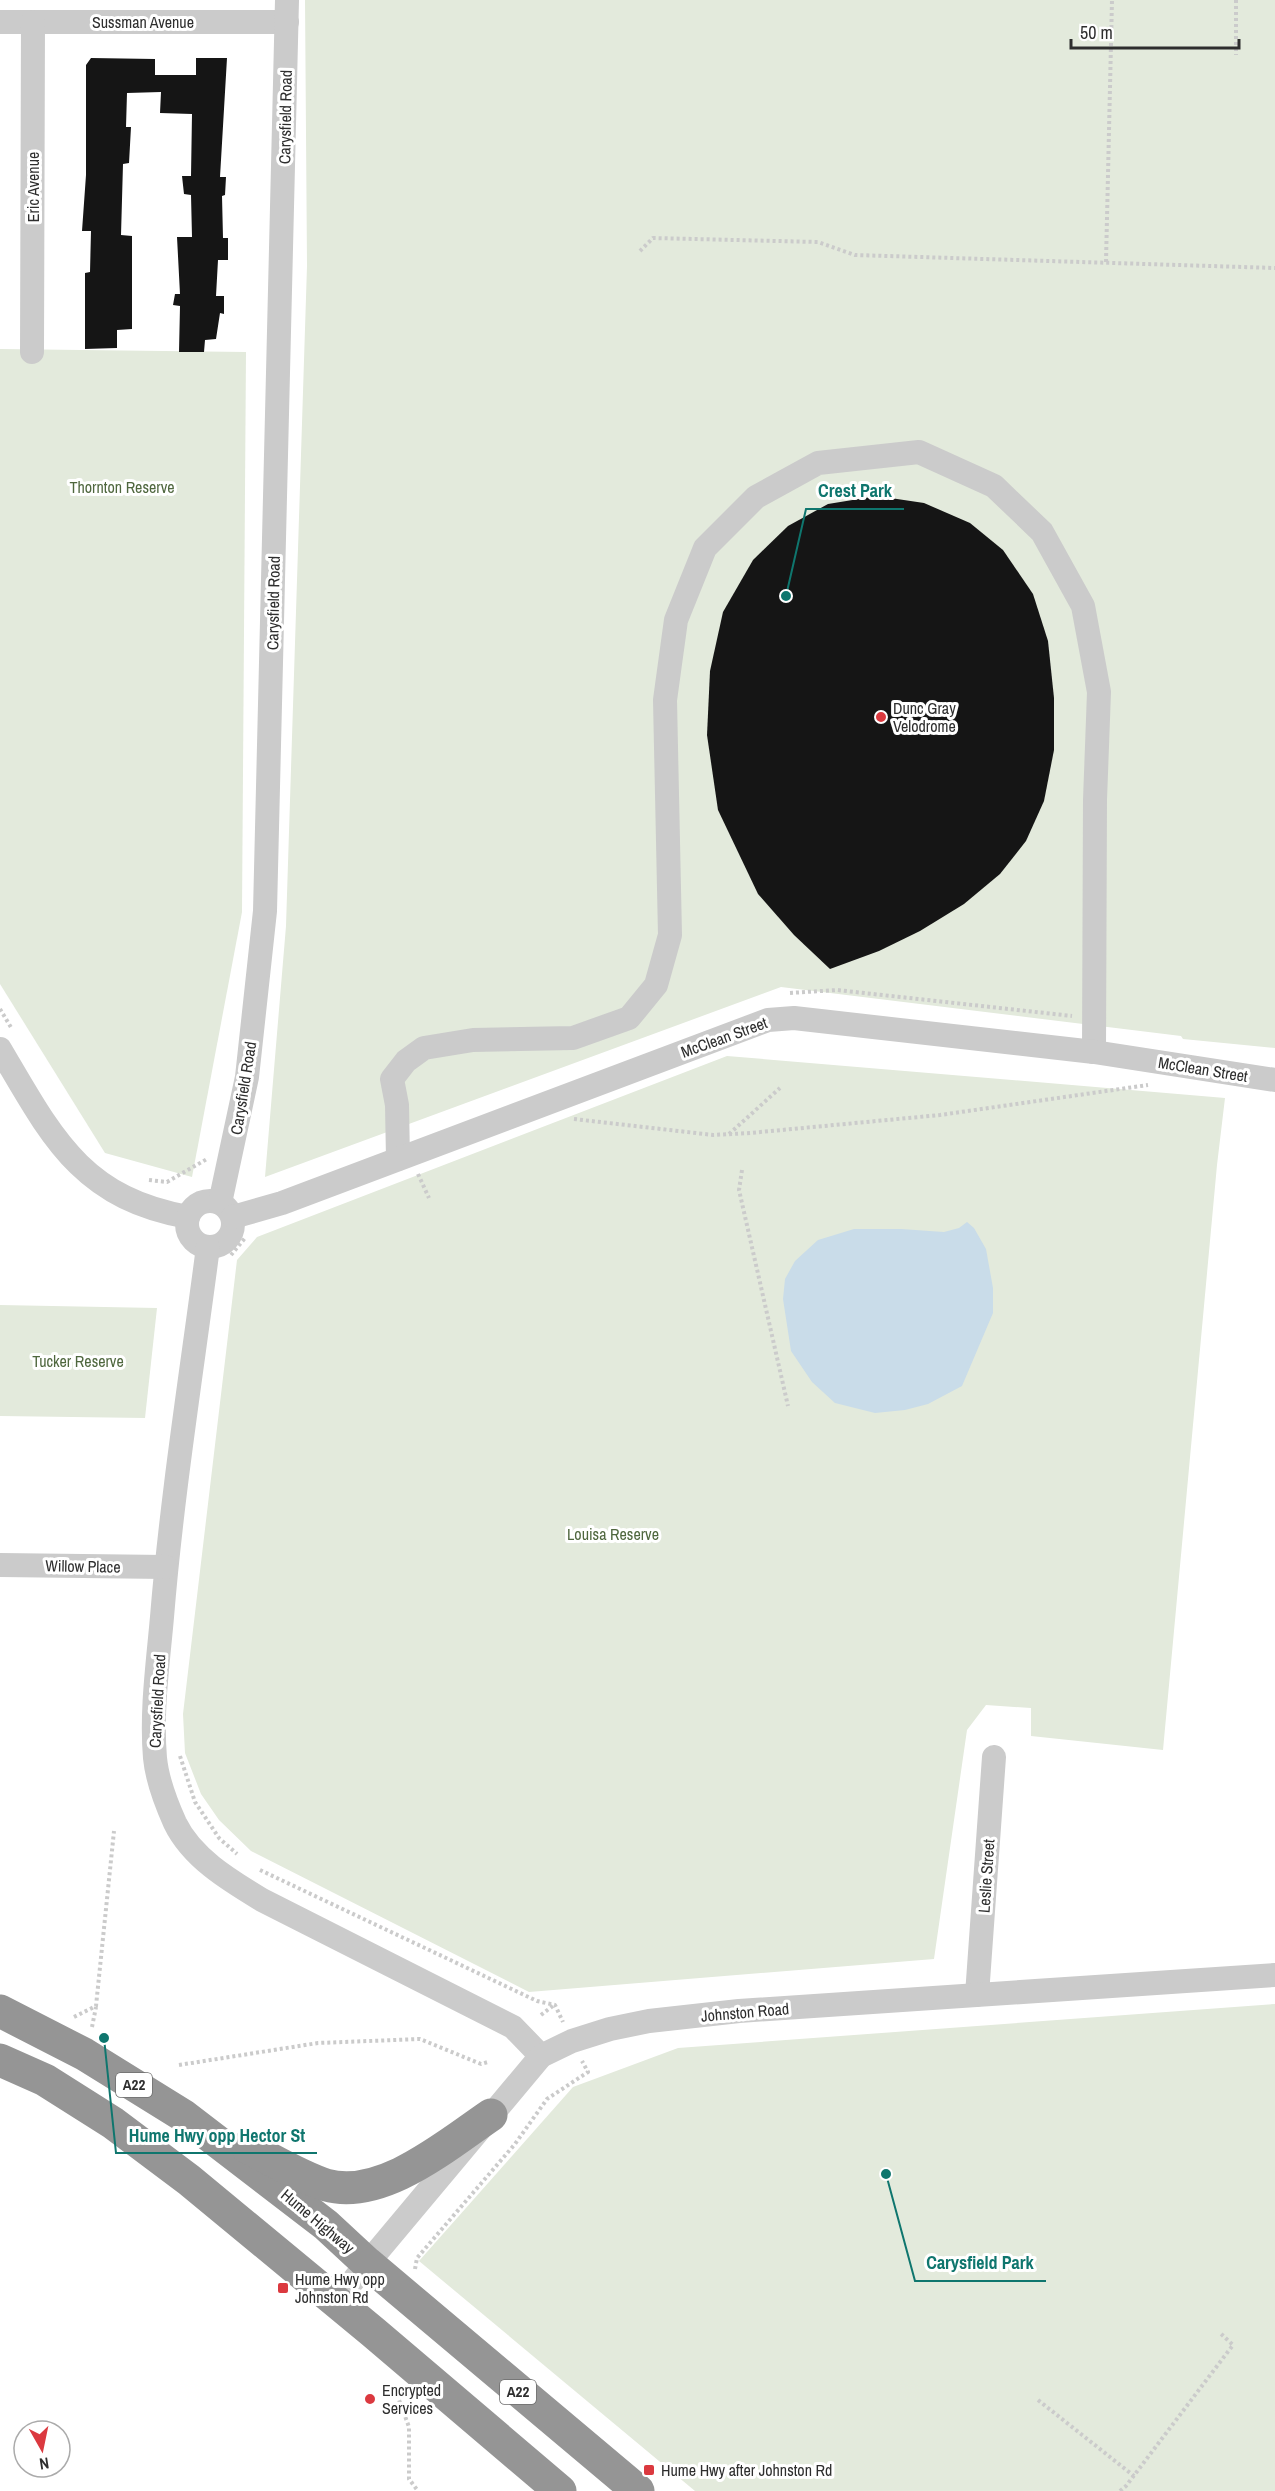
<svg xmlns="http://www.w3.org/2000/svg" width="1275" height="2491" font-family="'Archivo Narrow',sans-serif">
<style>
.green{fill:#e3eadc}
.water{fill:#c9dce9}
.building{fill:#151515}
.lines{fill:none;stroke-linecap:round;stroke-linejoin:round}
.path{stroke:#cbcbcb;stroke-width:4;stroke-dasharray:3 3;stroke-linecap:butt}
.minor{stroke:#cbcbcb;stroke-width:24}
.highway{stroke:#959595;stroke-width:33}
.poi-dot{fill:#db393f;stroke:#fff;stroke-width:2}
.labels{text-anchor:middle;stroke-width:6;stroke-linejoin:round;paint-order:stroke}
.shield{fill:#fff;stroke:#6d6d6d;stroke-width:1.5}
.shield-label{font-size:15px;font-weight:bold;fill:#2e2e2e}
.street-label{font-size:16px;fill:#2e2e2e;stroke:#fff}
.park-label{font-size:16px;fill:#4f673e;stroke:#fff}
.poi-label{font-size:16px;fill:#2e2e2e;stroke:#fff;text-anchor:start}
.leader{fill:none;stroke:#0f766e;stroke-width:2}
.callout-dot{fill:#0f766e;stroke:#fff;stroke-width:2}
.callout-label{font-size:18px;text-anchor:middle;font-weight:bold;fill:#0f766e;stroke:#fff;stroke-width:6;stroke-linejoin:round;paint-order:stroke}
</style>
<rect width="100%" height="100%" fill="#fff"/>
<g class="green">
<polygon points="305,0 1275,0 1275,1048 1183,1039 1181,1036 781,987 265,1177 286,926 307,266"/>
<polygon points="0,349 246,352 242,912 192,1177 105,1153 0,984"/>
<polygon points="727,1056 1225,1098 1217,1165 1163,1750 1031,1736 1031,1708 986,1705 967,1730 934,1959 529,1992 251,1851 219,1820 201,1794 185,1753 183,1714 237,1260 257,1237"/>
<polygon points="0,1305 157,1308 145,1418 0,1416"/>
<polygon points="1275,2004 1275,2491 695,2491 419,2261 573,2087 678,2048"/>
</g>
<polygon class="water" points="967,1222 974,1228 986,1249 993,1288 993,1313 962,1386 928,1404 905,1410 875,1413 835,1403 812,1382 791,1351 783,1299 785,1279 795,1261 818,1240 854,1229 901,1229 944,1232 959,1228"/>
<g class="building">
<polygon points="91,58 155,59 155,75 196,75 196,58 227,58 220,177 226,177 225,195 222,196 223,238 228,238 228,260 218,260 216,296 224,296 224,314 220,313 216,339 205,340 204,352 179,352 180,306 173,305 175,294 180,294 177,237 192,237 191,195 184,194 182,176 191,176 192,114 160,113 161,92 127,93 126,127 131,127 129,163 123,164 121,235 132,236 132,329 117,330 117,348 85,349 85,273 90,272 91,231 82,231 86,175 86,65"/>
<polygon points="877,496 924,503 970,523 1003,550 1033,594 1048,641 1054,698 1054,750 1044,801 1026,841 1000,874 964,904 920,931 879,951 830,969 794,935 758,894 718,810 707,735 710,671 723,612 753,560 788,526 828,504"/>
</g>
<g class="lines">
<g class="path">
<polyline points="1236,0 1236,55"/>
<polyline points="640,251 653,238 818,242 855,255 1275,268"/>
<polyline points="1106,262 1112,0"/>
<polyline points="790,993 837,990 1072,1016"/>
<polyline points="0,1009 12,1029"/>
<polyline points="574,1119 713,1135 750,1133 940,1115 1148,1085"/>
<polyline points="729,1134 780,1088"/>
<polyline points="742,1170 739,1190 788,1406"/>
<polyline points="418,1174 429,1198"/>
<polyline points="149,1180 167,1182 207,1159"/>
<polyline points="231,1255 245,1238"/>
<polyline points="180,1756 195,1802 219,1838 237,1854"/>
<polyline points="260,1870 537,2001 555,2005 563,2022"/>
<polyline points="541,2015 554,2005"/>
<polyline points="74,2017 96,2006 114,1831"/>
<polyline points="92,2027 96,2007"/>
<polyline points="179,2065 318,2043 420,2039 481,2064 488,2062"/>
<polyline points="415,2269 417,2258 515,2144 547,2099 588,2072 582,2061"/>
<polyline points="395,2389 409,2427 409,2479 418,2491"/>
<polyline points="1038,2400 1134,2476"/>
<polyline points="1120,2491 1126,2486 1233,2345 1219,2332"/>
</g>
<g class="minor">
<polyline points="0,22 287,22"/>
<polyline points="32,352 33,22"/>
<path d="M0,1049C51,1135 80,1198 188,1217"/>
<polyline points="398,1159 397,1105 392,1079 406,1061 424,1048 473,1040 573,1038 629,1018 656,985 670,935 665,700 676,620 705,548 756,497 818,463 919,452 994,486 1042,532 1083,606 1099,692 1095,800 1094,1052"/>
<circle cx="210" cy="1224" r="23"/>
<polyline points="220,1203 247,1077 265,911 287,0"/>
<polyline points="233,1217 282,1203 768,1020 794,1018 1094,1052 1275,1080"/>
<path d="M208,1247C192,1370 172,1494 162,1617C158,1663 151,1711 155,1758C157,1779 166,1803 175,1823C192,1858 229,1880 262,1900L513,2027L541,2056"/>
<polyline points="0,1565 166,1567"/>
<polyline points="977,1995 994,1757"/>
<polyline points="336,2301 541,2056 572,2041 610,2029 649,2021 739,2011 1275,1975"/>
</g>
<g class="highway">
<polyline points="0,2011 84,2054 184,2116 326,2225 367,2263 638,2491"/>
<polyline points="0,2060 45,2080 113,2123 189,2180 373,2332 560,2491"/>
<path d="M247,2147C271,2159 302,2178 326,2185C382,2201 448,2144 491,2115"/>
</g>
</g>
<g class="poi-dot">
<circle cx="881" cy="717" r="6"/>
<rect x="277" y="2282" width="12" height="12" rx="3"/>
<circle cx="370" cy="2399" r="6"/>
<rect x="643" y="2464" width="12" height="12" rx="3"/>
</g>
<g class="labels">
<g class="shield">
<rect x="116" y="2073" width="36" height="24" rx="4.5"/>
<rect x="500" y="2380" width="36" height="24" rx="4.5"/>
</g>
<g class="shield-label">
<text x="134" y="2090">A22</text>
<text x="518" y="2397">A22</text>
</g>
<g class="street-label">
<text x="143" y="28">Sussman Avenue</text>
<text transform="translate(285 117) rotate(-89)" y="6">Carysfield Road</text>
<text transform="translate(33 187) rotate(-90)" y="6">Eric Avenue</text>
<text transform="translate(273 603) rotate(-89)" y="6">Carysfield Road</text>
<text transform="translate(724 1037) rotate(-20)" y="6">McClean Street</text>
<text transform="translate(1203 1069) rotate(9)" y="6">McClean Street</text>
<text transform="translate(243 1088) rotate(-81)" y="6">Carysfield Road</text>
<text transform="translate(83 1566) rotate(1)" y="6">Willow Place</text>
<text transform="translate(157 1701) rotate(-87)" y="6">Carysfield Road</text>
<text transform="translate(986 1876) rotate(-86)" y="6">Leslie Street</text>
<text transform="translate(745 2012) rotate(-5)" y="6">Johnston Road</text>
<text transform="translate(318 2221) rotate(40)" y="6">Hume Highway</text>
</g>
<g class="park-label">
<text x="122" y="493">Thornton Reserve</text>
<text x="78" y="1367">Tucker Reserve</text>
<text x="613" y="1540">Louisa Reserve</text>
</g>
<g class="poi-label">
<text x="893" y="714">Dunc Gray<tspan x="893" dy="18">Velodrome</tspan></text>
<text x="295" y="2285">Hume Hwy opp<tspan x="295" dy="18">Johnston Rd</tspan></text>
<text x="382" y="2396">Encrypted<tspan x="382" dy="18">Services</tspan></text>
<text x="661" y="2476">Hume Hwy after Johnston Rd</text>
</g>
</g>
<path class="leader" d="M786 596L806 509H904M104 2038L116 2153H317M886 2174L915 2281H1046"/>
<g class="callout-dot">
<circle cx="786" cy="596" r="6"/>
<circle cx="104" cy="2038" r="6"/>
<circle cx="886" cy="2174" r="6"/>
</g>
<g class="callout-label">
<text x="855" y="497">Crest Park</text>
<text x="217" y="2142">Hume Hwy opp Hector St</text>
<text x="980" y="2269">Carysfield Park</text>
</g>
<g transform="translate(42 2449) rotate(171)"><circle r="28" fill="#ffffff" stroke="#ababab" stroke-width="1.5"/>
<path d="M0-4.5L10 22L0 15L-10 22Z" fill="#db393f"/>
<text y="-9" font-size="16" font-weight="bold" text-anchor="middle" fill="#2e2e2e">N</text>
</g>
<path d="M1071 39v9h168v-9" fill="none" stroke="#2e2e2e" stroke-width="3"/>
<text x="1080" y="39" font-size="18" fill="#2e2e2e" stroke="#ffffff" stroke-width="4.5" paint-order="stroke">50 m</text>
</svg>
